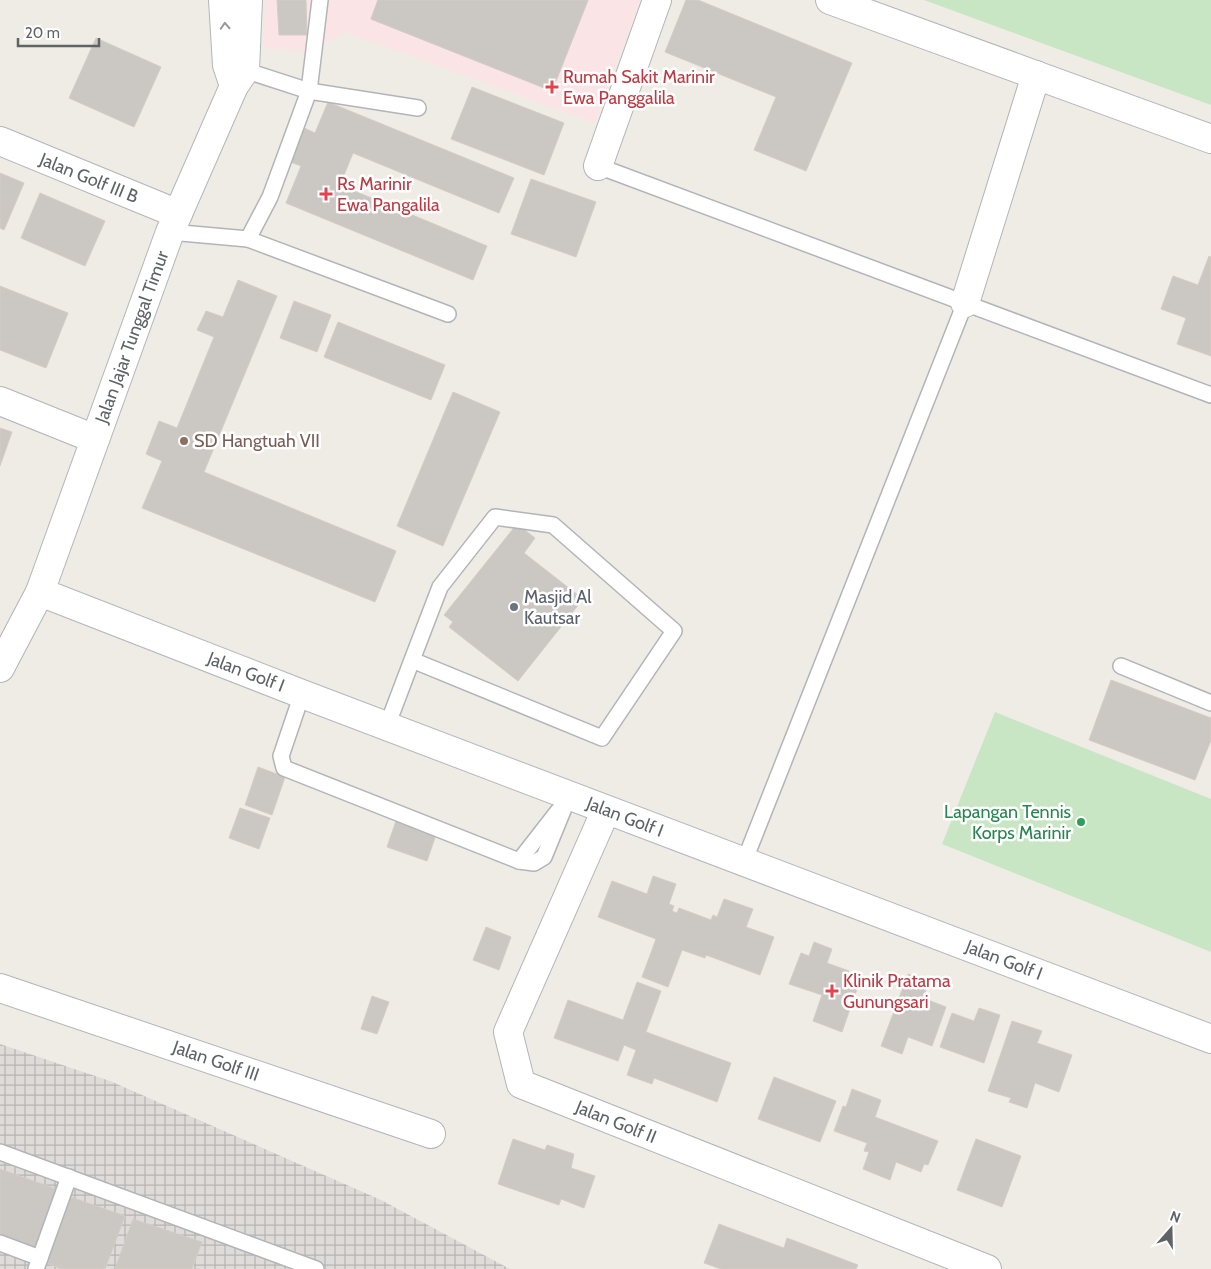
<svg xmlns="http://www.w3.org/2000/svg" width="1211" height="1269" font-family="Cabin,sans-serif">
<style>
.industrial{fill:url(#industrial-grid)}
.medical{fill:#fbe4e5}
.garden{fill:#c9e6c4}
.building{fill:#cbc7c2;stroke:#d4cdc5}
.lines{fill:none;stroke-linecap:round;stroke-linejoin:round}
.service-casing{stroke:#b1b5b8;stroke-width:18}
.minor-casing{stroke:#b1b5b8;stroke-width:30}
.secondary-casing{stroke:#b2b7ba;stroke-width:30}
.service{stroke:#fff;stroke-width:15}
.minor{stroke:#fff;stroke-width:28}
.secondary{stroke:#fff;stroke-width:28}
.oneway{stroke:#969a9c}
.health-dot{fill:#e0444e;stroke:#fff;stroke-width:2}
.education-dot{fill:#8d6e63;stroke:#fff;stroke-width:2}
.worship-dot{fill:#6b7280;stroke:#fff;stroke-width:2}
.leisure-dot{fill:#2e9e5b;stroke:#fff;stroke-width:2}
.labels{text-anchor:middle;stroke-width:5;stroke-linejoin:round;paint-order:stroke}
.health-label{font-size:18px;fill:#be3a42;stroke:#fff;text-anchor:start}
.street-label{font-size:18px;fill:#5e6366;stroke:#fff}
.education-label{font-size:18px;fill:#785e54;stroke:#fff;text-anchor:start}
.worship-label{font-size:18px;fill:#5b616d;stroke:#fff;text-anchor:start}
.leisure-label{font-size:18px;fill:#27864d;stroke:#fff;text-anchor:end}
</style>
<defs>
<pattern id="industrial-grid" width="8" height="8" patternUnits="userSpaceOnUse" patternTransform="scale(1.25)"><rect width="8" height="8" fill="#dedbd8"/><path d="M0 4h8M4 0v8" fill="none" stroke="#b7b5b3"/></pattern>
</defs>
<rect width="100%" height="100%" fill="#efece6"/>
<polygon class="industrial" points="0,1044 110,1081 381,1200 510,1269 0,1269"/>
<polygon class="medical" points="265,0 640,0 595,123 345,32 310,51 264,48"/>
<g class="garden">
<polygon points="924,0 1211,0 1211,105"/>
<polygon points="995,712 1211,799 1211,952 942,844"/>
</g>
<g class="building">
<polygon points="277,0 306,0 307,35 279,35"/>
<polygon points="378,0 472,0 534,25 540,11 513,0 588,0 552,91 371,19"/>
<polygon points="378,0 588,0 552,91 371,19"/>
<polygon points="686,0 698,0 852,63 806,171 754,150 776,97 665,52"/>
<polygon points="96,38 161,67 134,127 69,98"/>
<polygon points="472,87 564,123 544,175 451,139"/>
<polygon points="328,102 514,178 499,213 353,153 340,185 487,246 473,280 286,203 301,166 288,161 302,127 315,133"/>
<polygon points="0,173 24,183 4,230 0,228"/>
<polygon points="531,179 596,202 576,257 511,234"/>
<polygon points="40,193 105,221 85,266 21,238"/>
<polygon points="1209,256 1211,257 1211,356 1177,344 1186,318 1161,309 1173,276 1198,285"/>
<polygon points="238,280 277,296 204,472 396,551 375,602 142,508 162,461 146,454 159,421 177,428 214,337 197,330 206,311 223,317"/>
<polygon points="0,286 68,313 46,368 0,350"/>
<polygon points="294,301 331,315 317,352 280,338"/>
<polygon points="338,322 445,365 431,400 324,357"/>
<polygon points="453,392 500,412 443,546 397,526"/>
<polygon points="0,428 12,432 0,466"/>
<polygon points="517,524 535,538 524,553 583,599 518,681 449,627 453,622 444,615"/>
<polygon points="1111,680 1211,718 1211,740 1195,780 1089,740"/>
<polygon points="258,767 285,777 272,815 245,805"/>
<polygon points="240,808 270,818 259,849 229,838"/>
<polygon points="397,818 437,832 427,861 387,847"/>
<polygon points="653,876 676,884 669,904 674,906 672,911 677,913 679,908 711,920 713,915 717,917 724,899 753,909 746,927 774,937 760,975 706,955 705,958 682,950 668,987 642,977 656,939 598,917 612,881 647,894"/>
<polygon points="486,927 511,937 499,970 473,960"/>
<polygon points="814,942 832,949 827,963 849,971 845,981 858,986 842,1032 813,1021 822,995 789,984 801,953 809,956"/>
<polygon points="908,974 929,981 923,998 946,1007 932,1046 908,1037 902,1054 881,1046"/>
<polygon points="637,982 661,991 646,1032 731,1063 717,1102 654,1078 652,1084 627,1075 636,1050 624,1045 618,1061 554,1038 568,1000 623,1020"/>
<polygon points="372,996 389,1002 377,1034 361,1029"/>
<polygon points="979,1008 1000,1015 984,1063 940,1047 952,1013 974,1021"/>
<polygon points="1012,1021 1042,1031 1037,1043 1072,1055 1059,1092 1035,1083 1027,1108 1009,1102 1011,1098 988,1091"/>
<polygon points="774,1077 836,1101 820,1142 758,1119"/>
<polygon points="852,1089 881,1100 875,1117 938,1141 928,1165 924,1164 921,1172 896,1162 890,1180 863,1169 869,1152 864,1151 867,1143 834,1131 843,1106 846,1107"/>
<polygon points="513,1139 545,1150 547,1145 574,1154 571,1168 595,1176 584,1208 561,1199 559,1205 498,1184"/>
<polygon points="976,1139 1021,1156 1002,1207 957,1190"/>
<polygon points="0,1169 59,1190 37,1249 0,1235"/>
<polygon points="65,1195 125,1216 105,1269 62,1269 41,1261"/>
<polygon points="133,1219 202,1242 192,1269 115,1269"/>
<polygon points="719,1224 784,1248 787,1238 858,1265 856,1269 721,1269 704,1263"/>
</g>
<g class="lines">
<g class="service-casing">
<g id="service">
<polyline points="238,68 309,91 418,108"/>
<polyline points="598,166 1211,395"/>
<polyline points="170,232 248,239 270,197 309,91 320,0"/>
<polyline points="248,239 448,314"/>
<polyline points="1121,666 1211,703"/>
<polyline points="302,694 281,756 284,768 519,861 534,863 544,857 569,796"/>
<polyline points="387,726 412,660 602,738 674,631 553,525 495,517 440,587 412,660"/>
<polyline points="519,861 558,811"/>
<polyline points="744,862 965,303"/>
<polyline points="0,1152 316,1269"/>
<polyline points="0,1243 40,1258"/>
<polyline points="36,1269 69,1177"/>
</g>
</g>
<g class="minor-casing">
<g id="minor">
<polyline points="830,0 1211,139"/>
<polyline points="0,141 178,214"/>
<polyline points="598,166 657,0"/>
<polyline points="965,303 1036,75"/>
<polyline points="0,401 95,439"/>
<polyline points="0,668 40,592"/>
<polyline points="606,810 508,1032 521,1084 987,1269"/>
<polyline points="0,988 431,1134"/>
</g>
</g>
<g class="secondary-casing">
<g id="secondary">
<polyline points="223,0 227,65 234,86"/>
<polyline points="248,0 245,70 234,86 170,232 40,592 302,694 1211,1039"/>
</g>
</g>
<use href="#service" class="service"/>
<use href="#minor" class="minor"/>
<use href="#secondary" class="secondary"/>
</g>
<defs><path id="oneway-chevron" d="M-2-3.5L2.5 0L-2 3.5" fill="none" stroke-width="1.6" stroke-linecap="round" stroke-linejoin="round" transform="scale(1.25)"/></defs>
<use class="oneway" href="#oneway-chevron" transform="translate(225 26) rotate(-93)"/>
<g class="health-dot">
<path d="M549.5 79.5h5v5h5v5h-5v5h-5v-5h-5v-5h5z"/>
<path d="M323.5 186.5h5v5h5v5h-5v5h-5v-5h-5v-5h5z"/>
<path d="M829.5 983.5h5v5h5v5h-5v5h-5v-5h-5v-5h5z"/>
</g>
<circle class="education-dot" cx="184" cy="441" r="5"/>
<circle class="worship-dot" cx="514" cy="607" r="5"/>
<circle class="leisure-dot" cx="1081" cy="822" r="5"/>
<g class="labels">
<g class="health-label">
<text x="563" y="83">Rumah Sakit Marinir<tspan x="563" dy="21">Ewa Panggalila</tspan></text>
<text x="337" y="190">Rs Marinir<tspan x="337" dy="21">Ewa Pangalila</tspan></text>
<text x="843" y="987">Klinik Pratama<tspan x="843" dy="21">Gunungsari</tspan></text>
</g>
<g class="street-label">
<text transform="translate(89 178) rotate(22)" y="6">Jalan Golf III B</text>
<text transform="translate(132 337) rotate(-70)" y="6">Jalan Jajar Tunggal Timur</text>
<text transform="translate(246 672) rotate(21)" y="6">Jalan Golf I</text>
<text transform="translate(625 817) rotate(21)" y="6">Jalan Golf I</text>
<text transform="translate(1004 960) rotate(21)" y="6">Jalan Golf I</text>
<text transform="translate(216 1061) rotate(19)" y="6">Jalan Golf III</text>
<text transform="translate(616 1122) rotate(22)" y="6">Jalan Golf II</text>
</g>
<g class="education-label">
<text x="194" y="447">SD Hangtuah VII</text>
</g>
<g class="worship-label">
<text x="524" y="603">Masjid Al<tspan x="524" dy="21">Kautsar</tspan></text>
</g>
<g class="leisure-label">
<text x="1071" y="818">Lapangan Tennis<tspan x="1071" dy="21">Korps Marinir</tspan></text>
</g>
</g>
<g transform="translate(1171 1229) rotate(20)" stroke="#ffffff" stroke-width="4" paint-order="stroke">
<path d="M0-4L9 19L0 12L-9 19Z" fill="#5e6366"/>
<text y="-8" font-size="14" font-weight="bold" text-anchor="middle" fill="#5e6366">N</text>
</g>
<path d="M18 38v8h81v-8" fill="none" stroke="#5e6366" stroke-width="2.5"/>
<text x="25" y="38" font-size="15" fill="#5e6366" stroke="#ffffff" stroke-width="4" paint-order="stroke">20 m</text>
</svg>
